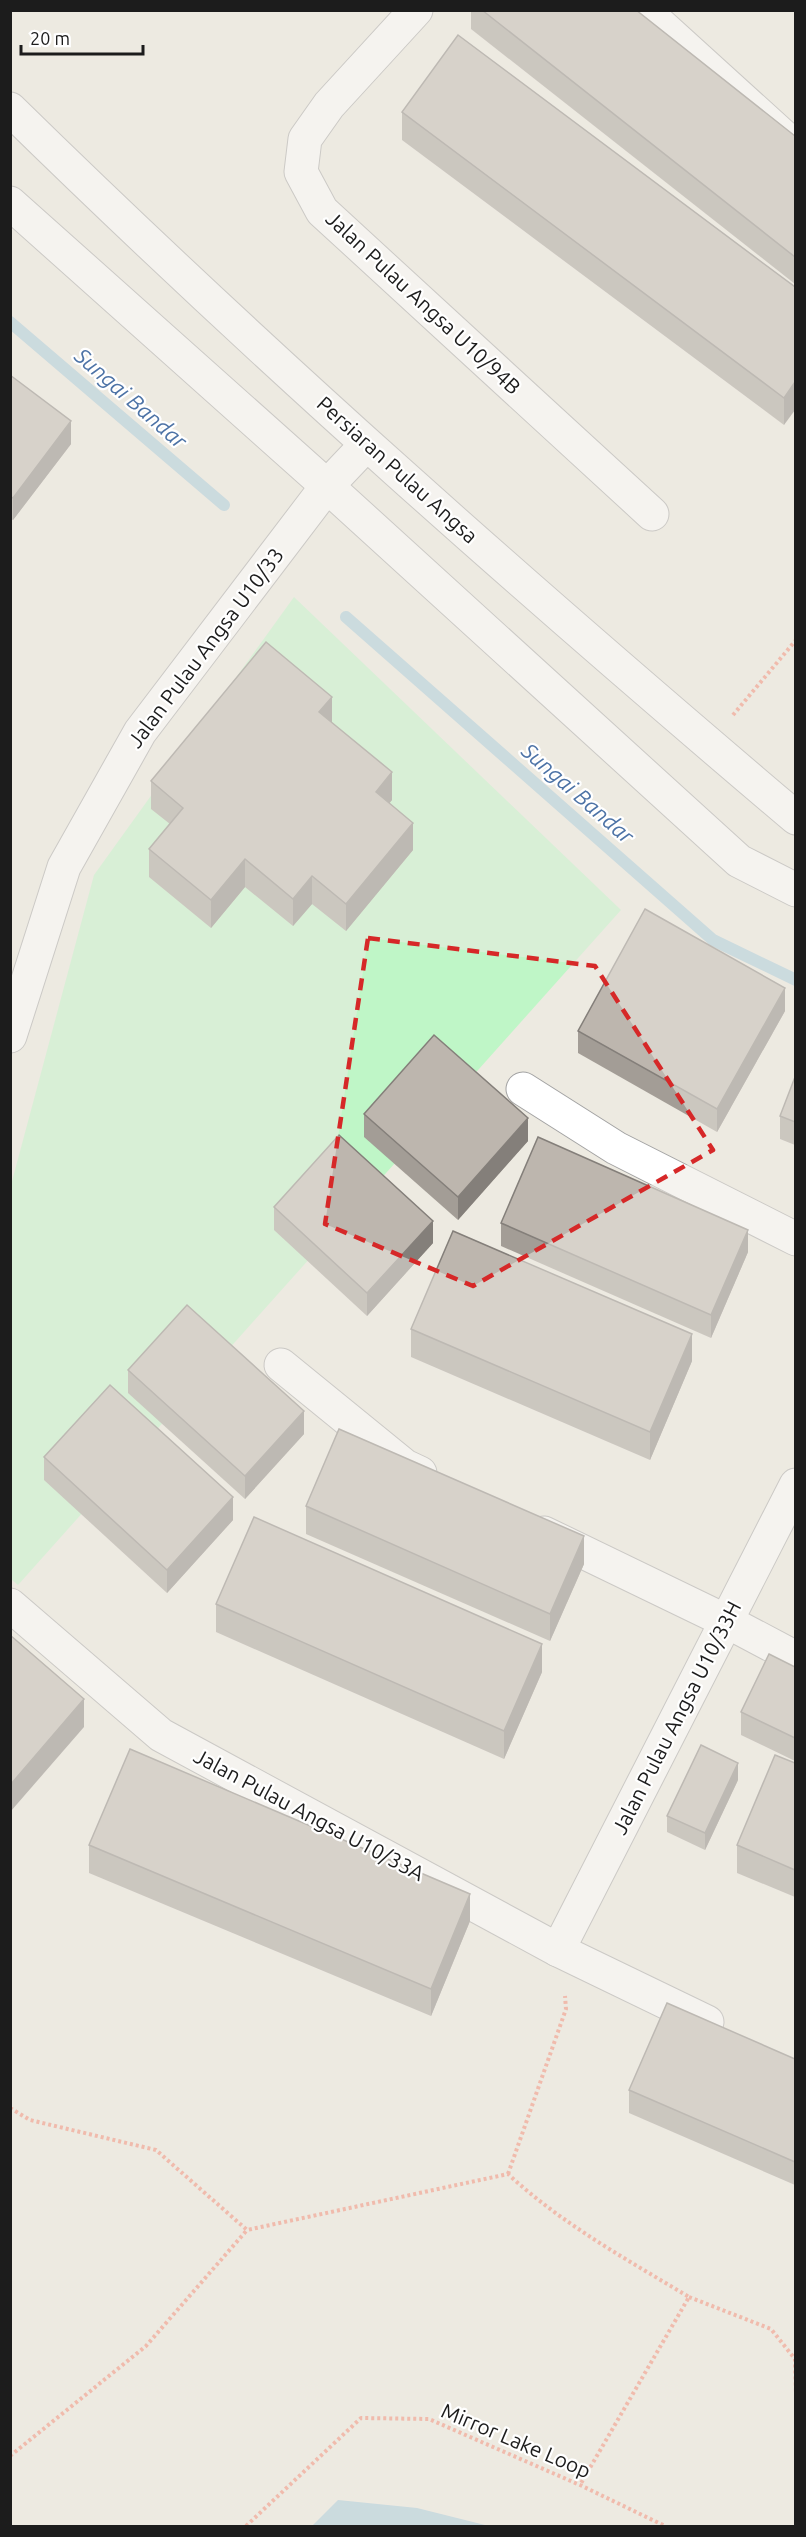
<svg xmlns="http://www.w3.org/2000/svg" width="806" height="2537" font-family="Ubuntu,sans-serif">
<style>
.park{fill:#bff6c7}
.water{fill:#a3c9d9}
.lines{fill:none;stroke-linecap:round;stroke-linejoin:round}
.stream{stroke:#a3c9d9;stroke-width:12}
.minor-casing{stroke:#a3a3a3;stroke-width:35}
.tertiary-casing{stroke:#a3a3a3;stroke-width:35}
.path{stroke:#f4836c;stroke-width:4;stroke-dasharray:3 3;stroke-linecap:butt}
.minor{stroke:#fff;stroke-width:33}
.tertiary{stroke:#fff;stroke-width:33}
.wall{fill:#a39d96}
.shaded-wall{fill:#847f7a}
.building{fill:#bdb6ae;stroke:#847f7a;stroke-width:1.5}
.marked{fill:none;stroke:#d62828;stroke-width:4.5;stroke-dasharray:12 8;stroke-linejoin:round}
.labels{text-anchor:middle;stroke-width:4.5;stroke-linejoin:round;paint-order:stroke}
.street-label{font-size:21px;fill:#1c1c1c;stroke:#fff}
.water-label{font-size:22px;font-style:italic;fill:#4d73a6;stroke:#fff}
</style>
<rect width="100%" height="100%" fill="#edeae1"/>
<polygon class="park" points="294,597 621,910 18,1585 11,1579 11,1185 94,875"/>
<polygon class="water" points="338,2500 417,2508 489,2526 312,2526"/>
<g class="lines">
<g class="stream">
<polyline points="10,322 224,505"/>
<polyline points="346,617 713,940 796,980"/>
</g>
<g class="minor-casing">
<g id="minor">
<polyline points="416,10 329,105 305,139 301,172 322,211 652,514"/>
<polyline points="644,10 796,148"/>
<polyline points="10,1036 64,867 140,732 327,486 366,445"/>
<polyline points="523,1089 616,1148 796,1239"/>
<polyline points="281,1365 405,1466 420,1473"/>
<polyline points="544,1533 726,1621 796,1658"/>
<polyline points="10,1605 161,1735 558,1950 707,2022"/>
<polyline points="558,1950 796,1485"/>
</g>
</g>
<g class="tertiary-casing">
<g id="tertiary">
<path d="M10,109C262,356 527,590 796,818"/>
<polyline points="10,203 327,486 739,861 796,890"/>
</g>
</g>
<g class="path">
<polyline points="733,715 796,640"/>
<path d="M10,2108L30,2120L156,2150L247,2230L508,2174C562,2224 626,2259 689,2297L580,2485"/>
<polyline points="508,2174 566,2009 565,1996"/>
<polyline points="689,2297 771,2329 795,2359 796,2394"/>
<polyline points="10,2456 146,2346 247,2230"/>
<polyline points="246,2526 361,2418 429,2419 580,2485 665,2526"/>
</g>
<use href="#minor" class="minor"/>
<use href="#tertiary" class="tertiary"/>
</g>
<g class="wall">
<polygon points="471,10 636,10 795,136 795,284 471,29"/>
<polygon points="402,112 795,287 784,425 402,140"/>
<polygon points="10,375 71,444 13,520 10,519"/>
<polygon points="332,723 392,800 389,803 413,850 346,931 312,904 293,926 245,887 211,928 149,877 149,849 170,824 151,809 151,781"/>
<polygon points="785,1011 717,1132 578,1053 578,1031"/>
<polygon points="795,1077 795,1145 780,1139 780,1116"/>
<polygon points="364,1114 528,1141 458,1220 364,1137"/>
<polygon points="274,1207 433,1243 367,1316 274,1230"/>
<polygon points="501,1223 748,1252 711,1338 501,1246"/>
<polygon points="411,1329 692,1361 650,1460 411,1357"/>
<polygon points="128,1370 304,1434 245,1499 128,1393"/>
<polygon points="44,1457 233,1520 167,1593 44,1480"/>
<polygon points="306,1506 584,1564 550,1641 306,1534"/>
<polygon points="216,1604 542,1672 504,1759 216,1632"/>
<polygon points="795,1667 795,1761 741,1735 741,1712"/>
<polygon points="795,1763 795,1897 737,1873 737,1845"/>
<polygon points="738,1780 705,1850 667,1832 667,1816"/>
<polygon points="89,1845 470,1921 431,2016 89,1873"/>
<polygon points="795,2059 795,2185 629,2113 629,2090"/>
</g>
<g class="shaded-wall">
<polygon points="795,382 795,410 784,425 784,398"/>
<polygon points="71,421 71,444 13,520 13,498"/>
<polygon points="332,697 332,724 319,712"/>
<polygon points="392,772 392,800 376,820 376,792"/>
<polygon points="413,823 413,850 346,931 346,904"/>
<polygon points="245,859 245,887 211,928 211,900"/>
<polygon points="312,876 312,904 293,926 293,899"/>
<polygon points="785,988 785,1011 717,1132 717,1109"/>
<polygon points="528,1118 528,1141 458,1220 458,1197"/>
<polygon points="433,1221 433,1243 367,1316 367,1293"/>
<polygon points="748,1230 748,1252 711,1338 711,1315"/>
<polygon points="692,1334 692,1361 650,1460 650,1432"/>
<polygon points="304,1411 304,1434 245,1499 245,1476"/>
<polygon points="233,1497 233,1520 167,1593 167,1570"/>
<polygon points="584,1536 584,1564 550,1641 550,1614"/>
<polygon points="542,1644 542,1672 504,1759 504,1731"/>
<polygon points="84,1699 84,1727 11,1811 11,1784"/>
<polygon points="738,1763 738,1780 705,1850 705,1833"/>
<polygon points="470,1894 470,1921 431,2016 431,1989"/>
</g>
<g class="building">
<polygon points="482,10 636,10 795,136 795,257"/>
<polygon points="458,35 795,287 795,382 784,398 402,112"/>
<polygon points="10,375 71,421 13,498 10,496"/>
<polygon points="266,642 332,697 319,712 392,772 376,792 413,823 346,904 312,876 293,899 245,859 211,900 149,849 183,808 151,781"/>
<polygon points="645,909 785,988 717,1109 578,1031"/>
<polygon points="434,1035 528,1118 458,1197 364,1114"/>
<polygon points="795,1077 795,1122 780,1116"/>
<polygon points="339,1135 433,1221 367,1293 274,1207"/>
<polygon points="538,1137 748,1230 711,1315 501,1223"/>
<polygon points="453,1231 692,1334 650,1432 411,1329"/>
<polygon points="187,1305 304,1411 245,1476 128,1370"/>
<polygon points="110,1385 233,1497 167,1570 44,1457"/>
<polygon points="339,1429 584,1536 550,1614 306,1506"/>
<polygon points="254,1517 542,1644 504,1731 216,1604"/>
<polygon points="10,1635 84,1699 11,1784 10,1783"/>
<polygon points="769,1654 795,1667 795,1738 741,1712"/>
<polygon points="701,1745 738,1763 705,1833 667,1816"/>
<polygon points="130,1749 470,1894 431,1989 89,1845"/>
<polygon points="775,1755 795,1763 795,1870 737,1845"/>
<polygon points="667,2003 795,2059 795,2162 629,2090"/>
</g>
<path d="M0 0H806V2537H0ZM368,938L595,966L713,1150L473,1286L325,1224Z" fill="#edeae1" fill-opacity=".55" fill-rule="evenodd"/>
<path class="marked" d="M368,938L595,966L713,1150L473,1286L325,1224Z"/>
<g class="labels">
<g class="street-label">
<text transform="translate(423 303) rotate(43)" y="7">Jalan Pulau Angsa U10/94B</text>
<text transform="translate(397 470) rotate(42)" y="7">Persiaran Pulau Angsa</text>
<text transform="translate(206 648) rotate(-53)" y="7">Jalan Pulau Angsa U10/33</text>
<text transform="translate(677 1718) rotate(-63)" y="7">Jalan Pulau Angsa U10/33H</text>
<text transform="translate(309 1815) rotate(28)" y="7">Jalan Pulau Angsa U10/33A</text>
<text transform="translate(516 2441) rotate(23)" y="7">Mirror Lake Loop</text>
</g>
<g class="water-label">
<text transform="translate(131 398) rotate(41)" y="8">Sungai Bandar</text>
<text transform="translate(578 793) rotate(41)" y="8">Sungai Bandar</text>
</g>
</g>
<rect width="806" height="2537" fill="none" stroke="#1c1c1c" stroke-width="24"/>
<path d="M21 45v9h122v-9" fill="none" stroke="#1c1c1c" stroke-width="3"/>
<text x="30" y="45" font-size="18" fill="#1c1c1c" stroke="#ffffff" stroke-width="4.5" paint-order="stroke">20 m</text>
</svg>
